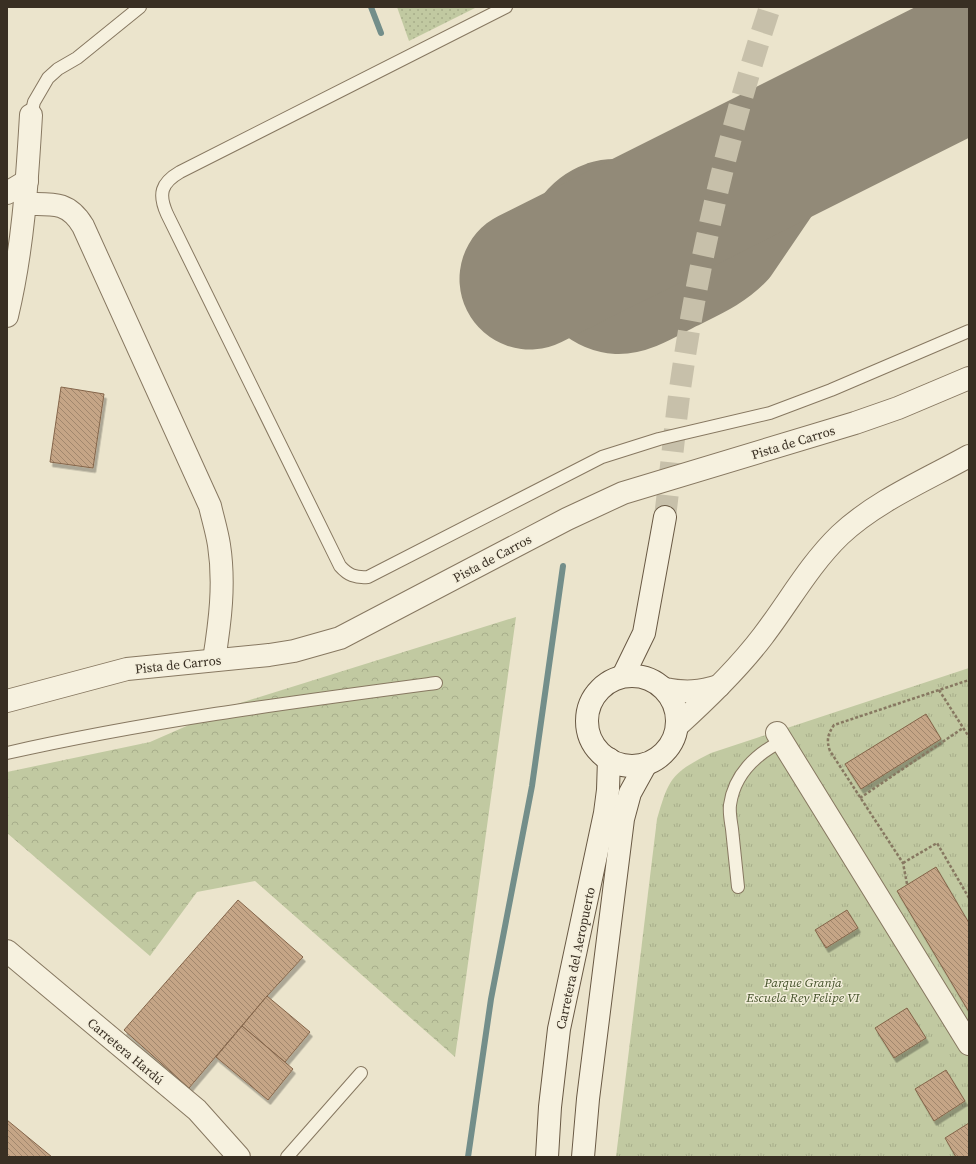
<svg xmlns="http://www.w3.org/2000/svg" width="976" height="1164" font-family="'Source Serif 4',serif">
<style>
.grass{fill:url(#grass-dots)}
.forest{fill:url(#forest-crowns)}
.park{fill:url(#park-tufts)}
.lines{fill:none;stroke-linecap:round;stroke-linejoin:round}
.stream{stroke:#738e8a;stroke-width:6}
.taxiway{stroke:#928a78;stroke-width:56}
.runway{stroke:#928a78;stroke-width:141}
.building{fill:url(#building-back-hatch);stroke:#84654a;filter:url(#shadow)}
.secondary-tunnel{stroke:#c7c0aa;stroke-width:22;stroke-dasharray:22 11;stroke-linecap:butt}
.service-casing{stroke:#877861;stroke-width:14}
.minor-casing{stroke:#877861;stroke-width:24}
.secondary-casing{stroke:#695944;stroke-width:24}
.path{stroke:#877861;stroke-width:2.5;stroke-dasharray:3 2;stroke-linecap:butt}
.service{stroke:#f6f1df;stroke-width:12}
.minor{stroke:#f6f1df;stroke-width:22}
.secondary{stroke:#f6f1df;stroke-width:22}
.labels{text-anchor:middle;stroke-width:3;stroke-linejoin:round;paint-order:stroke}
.street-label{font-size:13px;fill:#392f23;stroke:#f3eedb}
.park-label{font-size:13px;font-style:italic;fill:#46532c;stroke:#f3eedb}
</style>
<defs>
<pattern id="grass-dots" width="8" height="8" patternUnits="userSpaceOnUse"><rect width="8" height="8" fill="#c1c9a1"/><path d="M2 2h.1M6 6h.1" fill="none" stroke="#a7ad8a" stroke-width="1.8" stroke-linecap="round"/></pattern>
<pattern id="forest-crowns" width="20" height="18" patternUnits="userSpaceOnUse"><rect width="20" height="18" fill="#c1c9a1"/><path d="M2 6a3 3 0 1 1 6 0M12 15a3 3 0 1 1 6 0" fill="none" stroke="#a7ad8a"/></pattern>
<pattern id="park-tufts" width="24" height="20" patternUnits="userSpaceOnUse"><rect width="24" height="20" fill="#c1c9a1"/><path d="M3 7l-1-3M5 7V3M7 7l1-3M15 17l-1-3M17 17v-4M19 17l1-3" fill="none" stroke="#a7ad8a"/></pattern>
<pattern id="building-back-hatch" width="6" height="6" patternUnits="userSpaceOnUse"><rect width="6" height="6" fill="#c5a586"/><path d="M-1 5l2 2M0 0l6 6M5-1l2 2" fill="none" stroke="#a1876d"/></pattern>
<filter id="shadow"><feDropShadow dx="2.5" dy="4.5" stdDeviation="0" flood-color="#0004"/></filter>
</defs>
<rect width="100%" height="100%" fill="#ebe4cc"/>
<polygon class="grass" points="397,7 477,7 409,41"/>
<polygon class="forest" points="516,617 455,1057 255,881 197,892 150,956 7,833 7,772 150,742 237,704"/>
<path class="park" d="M969,668V1157H616L657,819C669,777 672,773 711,753Z"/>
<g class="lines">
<g class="stream">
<polyline points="371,7 381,33"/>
<polyline points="468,1157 491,999 532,786 563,566"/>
</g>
<path class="taxiway" d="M694,197C661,203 630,179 596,190C568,200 548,228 550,258C550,263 552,268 554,273C563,301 586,324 617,326C639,327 663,312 682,302C706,290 730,280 748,260L833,135L848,124L899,94"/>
<polyline class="runway" points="530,279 969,59"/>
</g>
<g class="building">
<polygon points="61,387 104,394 93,468 50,462"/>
<polygon points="926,714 941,739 861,789 845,764"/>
<polygon points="936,867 969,923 969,1012 897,891"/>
<polygon points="238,900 303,957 267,996 189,1088 124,1030"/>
<polygon points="847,910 858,928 826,948 815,930"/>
<polygon points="267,996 310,1032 285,1062 242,1026"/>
<polygon points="907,1008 926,1038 894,1058 875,1028"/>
<polygon points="242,1026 293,1069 268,1100 216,1057"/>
<polygon points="946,1070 965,1101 934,1121 915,1089"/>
<polygon points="7,1120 52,1157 7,1157"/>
<polygon points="969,1123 969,1157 956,1157 945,1138"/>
</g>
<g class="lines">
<path class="secondary-tunnel" d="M665,517C670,477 674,436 679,396C697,265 728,133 770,7"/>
<g class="service-casing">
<g id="service">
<path d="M506,7L180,172C161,183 158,194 167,214L340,566C348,575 355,578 368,577L602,457L659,439L770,413L831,390L969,331"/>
<polyline points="31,115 34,102 48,78 58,69 77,58 140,7"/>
<path d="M7,753C148,721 293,702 436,683"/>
<path d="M738,887C736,868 734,849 732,829C731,822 729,813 730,805C734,775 756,754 782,741"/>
<polyline points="287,1157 361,1073"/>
</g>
</g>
<g class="minor-casing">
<g id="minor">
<polyline points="7,193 27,181"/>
<path d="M26,204C52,204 68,201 83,226L210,506C213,519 217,532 219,545C225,584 220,622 214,660"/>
<path d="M7,316C23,249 27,183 31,115"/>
<path d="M665,689C685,693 700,692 719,686"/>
<polyline points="7,701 127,669 269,655 294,651 340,638 567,519 623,493 855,423 898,408 969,378"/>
<path d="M677,726C708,698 738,669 763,636C789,602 809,565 840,535C876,501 926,480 969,456"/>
<polyline points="777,733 969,1044"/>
<polyline points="7,951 197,1110 239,1157"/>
</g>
</g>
<g class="secondary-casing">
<g id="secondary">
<polyline points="623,676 644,633 665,517"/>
<circle cx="632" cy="721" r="45"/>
<polyline points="547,1157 550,1107 559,1029 605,813 608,790 609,759"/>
<polyline points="583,1157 588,1099 623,819 630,793 646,764"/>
</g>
</g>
<g class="path">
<polyline points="939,690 969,737"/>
<polyline points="860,798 963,728"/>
<polyline points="903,863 937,843 969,898"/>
<path d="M907,884L903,863L830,751C826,740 828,734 834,725L969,680"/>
</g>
<use href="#service" class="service"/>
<use href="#minor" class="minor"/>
<use href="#secondary" class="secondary"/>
</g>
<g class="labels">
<g class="street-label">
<text transform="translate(793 442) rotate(-17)" y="5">Pista de Carros</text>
<text transform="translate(492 558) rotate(-28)" y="5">Pista de Carros</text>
<text transform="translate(178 664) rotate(-6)" y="5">Pista de Carros</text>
<text transform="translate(575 958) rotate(-78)" y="5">Carretera del Aeropuerto</text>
<text transform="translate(126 1051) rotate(40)" y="5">Carretera Hardú</text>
</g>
<g class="park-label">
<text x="803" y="987">Parque Granja<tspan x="803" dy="15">Escuela Rey Felipe VI</tspan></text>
</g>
</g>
<rect width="976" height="1164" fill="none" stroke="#392f23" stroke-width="16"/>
</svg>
